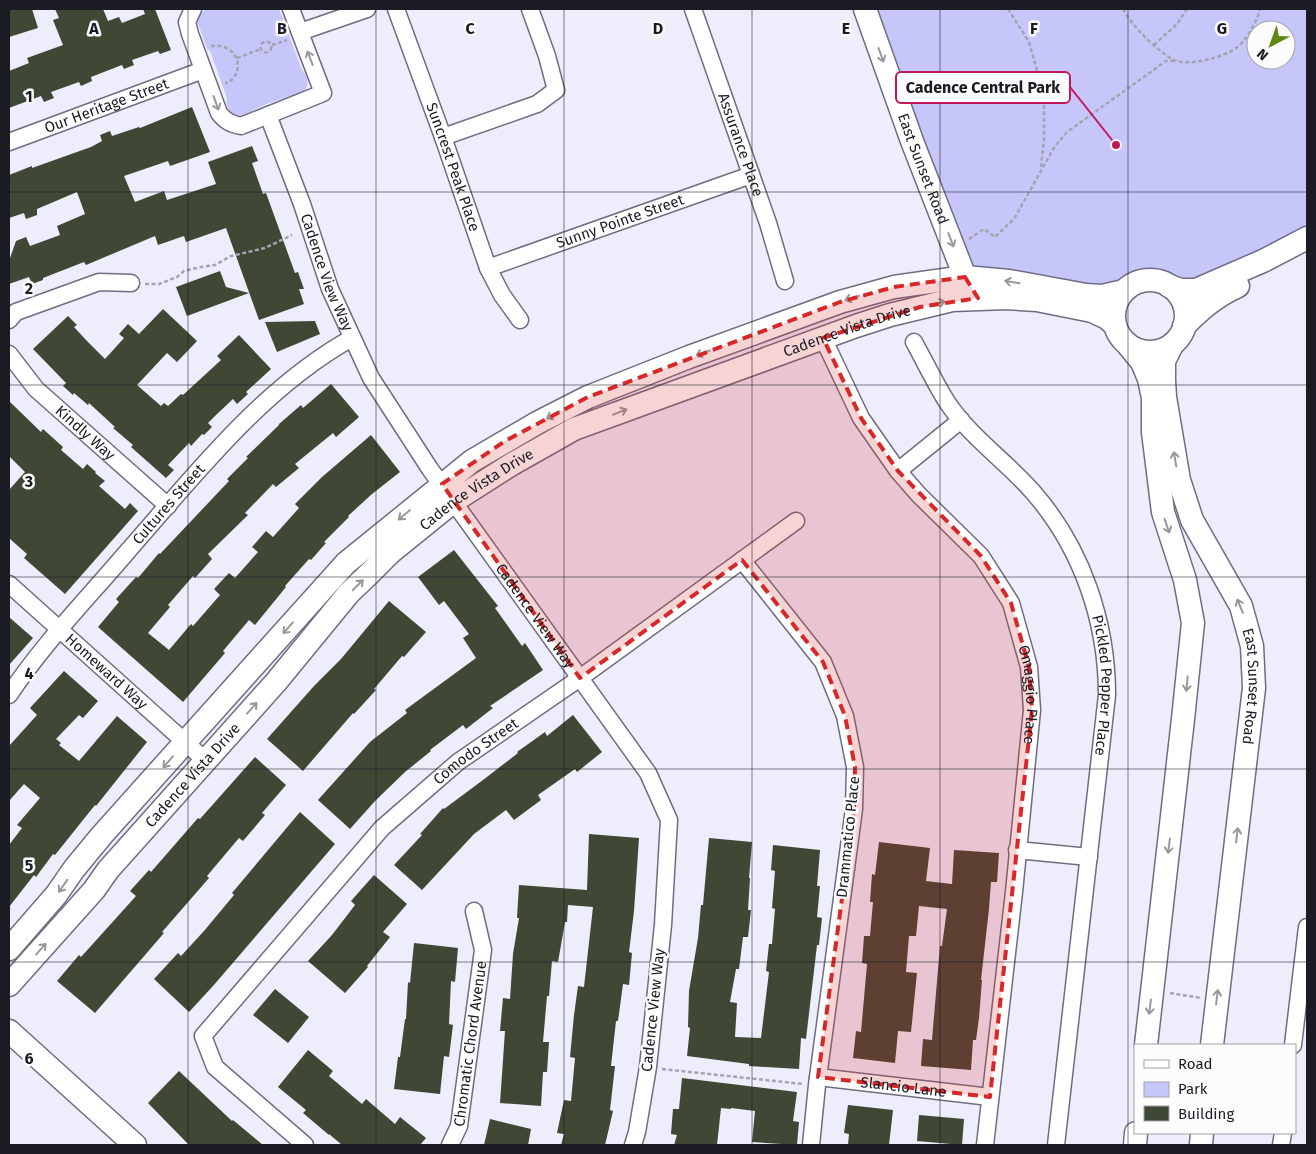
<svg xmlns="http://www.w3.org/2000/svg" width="1316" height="1154" font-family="'Fira Sans',sans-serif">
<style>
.green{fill:#c7c6fb;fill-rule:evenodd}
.building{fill:#3f4735}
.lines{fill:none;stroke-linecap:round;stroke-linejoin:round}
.street-casing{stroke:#6e6d82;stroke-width:19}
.secondary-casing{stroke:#6e6d82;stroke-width:25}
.path{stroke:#a4a4b0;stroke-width:2.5;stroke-dasharray:4 2.5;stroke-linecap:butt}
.street{stroke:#fff;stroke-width:16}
.secondary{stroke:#fff;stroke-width:22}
.oneway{stroke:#98989c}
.marked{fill:#d62828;fill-opacity:0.2;stroke:#d62828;stroke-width:4;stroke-dasharray:10 6;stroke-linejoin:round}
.grid{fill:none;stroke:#1b1b24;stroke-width:1;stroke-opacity:0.55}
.labels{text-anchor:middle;stroke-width:5;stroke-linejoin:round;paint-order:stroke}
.street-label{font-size:15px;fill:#1b1b24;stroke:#fcfcfc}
.grid-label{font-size:16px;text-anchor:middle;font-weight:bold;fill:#1b1b24;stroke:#fcfcfc;stroke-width:5;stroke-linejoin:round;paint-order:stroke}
.leader{fill:none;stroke:#c2185b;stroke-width:2}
.callout-dot{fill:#c2185b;stroke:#fcfcfc;stroke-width:2}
.callout{fill:#fcfcfc;stroke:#c2185b;stroke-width:2}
.callout-label{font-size:16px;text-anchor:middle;font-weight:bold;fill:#1b1b24}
</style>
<rect width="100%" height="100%" fill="#ededfb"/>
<g class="green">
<path d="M206,9H279L302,70C313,81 307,98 290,97C279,100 266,103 256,109C252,110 250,114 246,115C233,119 225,109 227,98L210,51L207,49L196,18Z"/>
<path d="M875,9H1307V229L1193,284L1179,285L1160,279L1145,278L1119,287L971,274ZM1256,30H1286V60H1256Z"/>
</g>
<g class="building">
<polygon points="9,9 32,9 38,28 9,37"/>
<polygon points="55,9 103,9 108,21 119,17 122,23 145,14 143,9 155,9 171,50 160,54 158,51 132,60 134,65 124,69 122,65 91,77 92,81 81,86 79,82 51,92 54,98 44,102 41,96 9,108 9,71 29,63 27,58 63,45 53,20 59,18"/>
<polygon points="192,107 210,152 170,166 168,161 124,176 135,202 164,191 167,200 216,184 208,162 252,146 258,161 252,163 263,194 266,193 295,273 298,272 304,289 299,289 304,304 259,320 226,228 186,242 184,236 158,245 155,236 86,265 84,262 43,278 43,280 32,284 29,277 9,284 9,261 16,241 26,237 30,246 60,235 57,226 85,214 77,192 37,209 37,215 26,219 24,213 9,218 9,175 32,166 32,168 91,147 102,141 100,135 110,131 112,136 139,127 140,128"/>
<polygon points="220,271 226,287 249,293 187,316 176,287"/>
<polygon points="163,309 197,341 177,362 167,353 137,385 161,406 164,403 168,406 181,394 183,395 221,360 217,356 239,335 271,369 246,392 248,394 237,404 233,399 216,415 208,423 212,427 204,435 202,434 191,446 189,443 168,465 174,470 166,478 131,447 133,445 113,428 115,427 89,403 88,405 74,393 73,395 63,386 66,383 33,349 68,316 77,325 74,327 86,340 105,359 124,338 119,334 128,324 139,334"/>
<polygon points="315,321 320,334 277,352 265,322"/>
<polygon points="331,384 359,417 336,437 333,433 295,464 299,468 276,487 273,484 245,513 248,515 208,554 212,559 195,578 193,576 168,605 170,607 148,633 169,650 191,624 193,626 220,595 214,589 229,573 235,578 258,552 252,547 266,531 273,537 299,508 295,504 322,477 371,435 400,472 372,494 348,516 349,517 324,542 326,543 311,560 309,559 285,586 286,587 255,625 249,620 223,651 225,653 183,702 98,627 119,602 116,599 136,577 138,578 159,553 160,554 229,481 227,479 248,458 246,457 279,425 279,424 301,405 303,408"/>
<polygon points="9,401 41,432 43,429 63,447 61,450 83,469 87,464 96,472 95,473 105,481 99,486 125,509 130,503 138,511 65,594 24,558 27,554 9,538 9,490 25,472 9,456"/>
<polygon points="454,550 498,606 495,608 522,646 525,643 543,670 490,706 493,708 466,729 463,725 430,750 431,751 405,772 375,801 350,829 318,800 370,742 407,713 405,710 476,658 463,638 469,634 444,601 439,605 418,577"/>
<polygon points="389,601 426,632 404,657 402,656 374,689 376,690 354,714 353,713 303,771 267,739 314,686 341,659"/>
<polygon points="9,617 33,638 9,665"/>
<polygon points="64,671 98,701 83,718 79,715 56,739 61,743 59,745 79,761 117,716 147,742 96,806 95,805 55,855 53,854 36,877 34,875 9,907 9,845 22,828 17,825 40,798 24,784 9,801 9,746 37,715 30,708"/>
<polygon points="573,715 602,752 577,772 575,769 538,795 541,800 514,820 506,810 474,834 422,890 394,865 422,835 420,834 443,808 444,809 483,780 518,753 517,752 545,732 547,736"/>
<polygon points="255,757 286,785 262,813 265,815 243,841 239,838 207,876 209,878 162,932 164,933 95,1013 57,981 79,955 81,957 136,896 130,891 149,870 151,872 198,818 200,819"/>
<polygon points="300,812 335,844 213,986 189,1012 154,979 178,953 181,956 204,931 234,895 232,893"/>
<polygon points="589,834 639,838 634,911 629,952 632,953 629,985 623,984 618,1021 616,1021 611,1066 615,1066 610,1110 613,1111 605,1145 561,1145 564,1134 557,1133 564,1100 571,1101 575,1058 570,1057 574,1015 578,986 584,987 593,907 568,905 567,922 565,922 558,962 552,961 549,996 547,996 543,1042 549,1042 547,1072 543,1072 541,1106 500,1103 505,1031 500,1031 503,998 510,999 513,954 519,918 517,918 519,885 587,890"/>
<polygon points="709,838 752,842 749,878 750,878 748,910 751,910 748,937 743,937 739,969 736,969 730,1002 737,1003 735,1037 761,1038 769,972 766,971 769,944 772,944 775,909 772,908 775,871 771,870 773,845 820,850 817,886 820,886 817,917 822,918 819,945 817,945 806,1039 801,1038 799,1069 749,1066 749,1064 687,1056 690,1028 688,1027 689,991 698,938 701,905 703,905"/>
<polygon points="879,842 930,848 926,881 952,884 954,850 999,853 997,882 991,882 989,909 981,980 982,980 979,1018 976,1040 973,1040 971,1070 921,1066 923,1039 932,1040 940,946 942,946 947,909 919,906 916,936 909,936 906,972 917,973 911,1032 898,1031 895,1063 853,1058 856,1031 861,1032 867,964 862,963 864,936 870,936 873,902 870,902 872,874 875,875"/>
<polygon points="374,875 407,904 383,932 390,937 367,966 368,967 345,993 308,961 332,935 355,905 351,901"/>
<polygon points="414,943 458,948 455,982 451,981 449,1024 453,1025 449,1057 444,1056 440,1094 394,1089 398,1057 400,1057 405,1019 406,1019 408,982 410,983"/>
<polygon points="275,989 309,1017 288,1043 253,1015"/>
<polygon points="308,1050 333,1071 329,1076 362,1104 366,1099 395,1124 400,1117 426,1138 420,1145 342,1145 329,1134 329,1135 303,1113 306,1110 278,1087"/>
<polygon points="179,1071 232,1121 233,1120 263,1145 189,1145 148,1103"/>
<polygon points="682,1078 797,1092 793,1121 799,1122 797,1145 752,1142 755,1111 731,1108 731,1109 721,1108 717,1145 674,1145 677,1135 671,1134 673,1109 679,1109"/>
<polygon points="848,1105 893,1110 889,1145 848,1145 849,1134 844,1133"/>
<polygon points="919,1115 964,1119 962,1145 917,1141"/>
<polygon points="490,1119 531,1129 528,1145 484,1145"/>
</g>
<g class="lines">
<g class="street-casing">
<g id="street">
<path d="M193,9L187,22L190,34L219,113C225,121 231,124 241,126L323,93L291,9"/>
<path id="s1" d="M396,9L443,137L488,268L502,295L520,320"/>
<path id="s2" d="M693,9L768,223L785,281"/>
<polyline points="300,32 367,9"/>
<path id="s3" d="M268,115L302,204L330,289L371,378L430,469L648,773L669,820L663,925L648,1067L637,1132L633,1145"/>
<polyline points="443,137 537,104 556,90 547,56 530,9"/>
<path id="s4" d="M9,142L203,70"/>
<path id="s5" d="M488,268L751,175"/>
<polyline points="9,320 16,312 99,282 131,283"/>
<path id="s6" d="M823,338L861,418L898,471L919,495L981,556L1011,603L1029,667L1032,710L1014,892L985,1145"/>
<path id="s7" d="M914,342C925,362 935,383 947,402C970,437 1006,461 1033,492C1082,548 1107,622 1107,695L1056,1145"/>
<path id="s8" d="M9,354L36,389L168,506"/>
<polyline points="898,471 961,420"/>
<polyline points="742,560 823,662 845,716 855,767 854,809 817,1085 811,1145"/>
<path id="s9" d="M9,584L205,760"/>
<path id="s10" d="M9,695C43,644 87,599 127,552C194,476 262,388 352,338"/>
<polyline points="1017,850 1089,857"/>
<polyline points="1293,1045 1307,927"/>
<path id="s11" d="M818,1077L990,1097"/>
<path id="s12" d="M305,1145L215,1067L203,1036L382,828L458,762L580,678L796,521"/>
<path id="s13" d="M450,1145L459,1126L483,950L474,911"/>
<polyline points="1281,1145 1283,1133"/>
</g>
</g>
<g class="secondary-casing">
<g id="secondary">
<path id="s14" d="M865,9L912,141L965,277L972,288"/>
<circle cx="1150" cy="316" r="36"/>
<polyline points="1169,286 1181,290 1196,290 1263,261 1307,238"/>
<path d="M1184,326C1201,309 1216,296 1238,286"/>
<polyline points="1128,345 1142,362 1149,379 1153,398 1153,432 1163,512 1185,580 1193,623 1183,719 1146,1045"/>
<path id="s15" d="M1172,345L1164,361V381L1165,397L1179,480L1192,520L1241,606L1252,646L1254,688L1212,1045"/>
<polyline points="9,949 56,895 74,869 102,835 346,563 472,461 537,423 588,397 689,357 840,302 894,287 965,277 1009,281 1086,295 1102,296 1124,291"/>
<path id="s16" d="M9,985L94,890L108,870L276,682L349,593L370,573L391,552L454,501L512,464L574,429L856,326L890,315L952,300L1006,298L1037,300L1092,311L1107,318L1115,325"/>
<polyline points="9,1031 135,1145"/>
<polyline points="1135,1145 1136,1133"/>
<polyline points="1201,1145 1202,1133"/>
</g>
</g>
<g class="path">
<polyline points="1008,9 1029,42 1044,95 1044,139 1041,167"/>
<path d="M1123,9C1132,26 1157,51 1174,60C1187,67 1225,57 1236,48C1247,40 1257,21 1260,9"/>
<circle cx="266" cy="47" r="5.5"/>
<polyline points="272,45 287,40"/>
<polyline points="1154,45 1177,24 1187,9"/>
<path d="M211,46C241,42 246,78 225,83"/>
<polyline points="237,58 261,49"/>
<polyline points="969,239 984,229 995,237 1014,219 1055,146 1067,132 1166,61 1175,61"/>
<polyline points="145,284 159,284 177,277 184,271 201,267 215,265 231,256 265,248 292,235"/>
<polyline points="1170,993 1201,998"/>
<polyline points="662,1069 803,1084"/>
</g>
<use href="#street" class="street"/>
<use href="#secondary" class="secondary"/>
</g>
<defs><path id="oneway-shaft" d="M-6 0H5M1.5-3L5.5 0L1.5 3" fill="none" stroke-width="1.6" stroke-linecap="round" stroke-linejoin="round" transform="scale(1.25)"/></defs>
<g class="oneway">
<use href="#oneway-shaft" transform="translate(881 55) rotate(70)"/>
<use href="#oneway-shaft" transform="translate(310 58) rotate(-111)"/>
<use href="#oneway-shaft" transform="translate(216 103) rotate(70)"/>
<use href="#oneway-shaft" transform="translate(951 240) rotate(69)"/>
<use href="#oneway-shaft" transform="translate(1012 282) rotate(-171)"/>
<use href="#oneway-shaft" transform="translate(852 298) rotate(163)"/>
<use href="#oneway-shaft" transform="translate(938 303) rotate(-12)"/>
<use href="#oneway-shaft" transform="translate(703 353) rotate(160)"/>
<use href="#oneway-shaft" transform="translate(620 412) rotate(-21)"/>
<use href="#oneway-shaft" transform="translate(553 415) rotate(152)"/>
<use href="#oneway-shaft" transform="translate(1175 459) rotate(-100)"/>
<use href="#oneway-shaft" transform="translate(404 515) rotate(140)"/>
<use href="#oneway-shaft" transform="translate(1167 526) rotate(71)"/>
<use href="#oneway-shaft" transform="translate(358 585) rotate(-45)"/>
<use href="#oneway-shaft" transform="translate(1240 606) rotate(-113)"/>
<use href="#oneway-shaft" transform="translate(288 628) rotate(132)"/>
<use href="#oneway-shaft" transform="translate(1187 684) rotate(95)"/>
<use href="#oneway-shaft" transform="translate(252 708) rotate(-48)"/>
<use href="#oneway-shaft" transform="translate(168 762) rotate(131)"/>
<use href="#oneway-shaft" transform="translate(1237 835) rotate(-83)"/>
<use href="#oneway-shaft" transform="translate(1169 846) rotate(97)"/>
<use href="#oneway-shaft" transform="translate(63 886) rotate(125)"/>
<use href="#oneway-shaft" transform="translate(41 949) rotate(-48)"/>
<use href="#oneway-shaft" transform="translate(1217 997) rotate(-83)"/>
<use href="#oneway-shaft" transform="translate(1150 1007) rotate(97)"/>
</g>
<path class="marked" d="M965,277L978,298L920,307L823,338L861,418L898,471L981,556L1011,603L1029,667L1032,710L990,1097L818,1077L854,809L855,767L845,716L823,662L742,560L580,678L442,484L505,441L588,397L840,302L894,287Z"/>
<path class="grid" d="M188,9V1145M376,9V1145M564,9V1145M752,9V1145M940,9V1145M1128,9V1145M9,192H1307M9,385H1307M9,577H1307M9,769H1307M9,962H1307"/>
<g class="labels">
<g class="street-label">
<text dy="5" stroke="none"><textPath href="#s4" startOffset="104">Our Heritage Street</textPath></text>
<text dy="5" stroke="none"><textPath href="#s2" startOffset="144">Assurance Place</textPath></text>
<text dy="5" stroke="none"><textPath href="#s1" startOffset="168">Suncrest Peak Place</textPath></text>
<text dy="5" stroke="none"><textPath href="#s14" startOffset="170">East Sunset Road</textPath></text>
<text dy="5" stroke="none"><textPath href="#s5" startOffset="140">Sunny Pointe Street</textPath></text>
<text dy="5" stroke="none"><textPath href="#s3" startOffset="168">Cadence View Way</textPath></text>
<text dy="5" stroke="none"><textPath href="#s16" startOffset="1089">Cadence Vista Drive</textPath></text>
<text dy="5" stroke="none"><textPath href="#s8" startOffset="110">Kindly Way</textPath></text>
<text dy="5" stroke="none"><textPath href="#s16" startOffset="684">Cadence Vista Drive</textPath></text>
<text dy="5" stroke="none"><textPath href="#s10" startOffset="249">Cultures Street</textPath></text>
<text dy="5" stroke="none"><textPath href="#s3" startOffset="572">Cadence View Way</textPath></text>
<text dy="5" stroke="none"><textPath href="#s9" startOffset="131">Homeward Way</textPath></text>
<text dy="5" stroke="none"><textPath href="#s7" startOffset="404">Pickled Pepper Place</textPath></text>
<text dy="5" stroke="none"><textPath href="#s15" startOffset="361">East Sunset Road</textPath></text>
<text dy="5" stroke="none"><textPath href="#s6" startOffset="422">Omaggio Place</textPath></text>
<text dy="5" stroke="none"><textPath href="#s12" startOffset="548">Comodo Street</textPath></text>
<text dy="5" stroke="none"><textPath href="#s16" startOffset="279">Cadence Vista Drive</textPath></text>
<text transform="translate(848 837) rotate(-84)" y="5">Drammatico Place</text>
<text transform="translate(653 1010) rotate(-84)" y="5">Cadence View Way</text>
<text dy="5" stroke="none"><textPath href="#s13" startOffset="104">Chromatic Chord Avenue</textPath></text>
<text dy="5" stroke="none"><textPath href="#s11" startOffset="86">Slancio Lane</textPath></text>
</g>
</g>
<g class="grid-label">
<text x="94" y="34">A</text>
<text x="282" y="34">B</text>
<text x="470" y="34">C</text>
<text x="658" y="34">D</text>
<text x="846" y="34">E</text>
<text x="1034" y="34">F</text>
<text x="1222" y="34">G</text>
<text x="29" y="102">1</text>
<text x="29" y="294">2</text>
<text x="29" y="487">3</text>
<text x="29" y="679">4</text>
<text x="29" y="871">5</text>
<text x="29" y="1064">6</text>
</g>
<path class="leader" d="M1116 145L1070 87"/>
<circle class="callout-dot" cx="1116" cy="145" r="5"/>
<rect class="callout" x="896" y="72" width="174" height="31" rx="5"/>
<g class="callout-label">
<text x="983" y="93">Cadence Central Park</text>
</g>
<rect width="1316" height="1154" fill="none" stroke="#1b1b24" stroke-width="20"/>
<rect x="1134" y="1044" width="162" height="90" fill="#fcfcfc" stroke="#a2a2a6"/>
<rect x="1144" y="1060" width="25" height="8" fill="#ffffff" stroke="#a2a2a6"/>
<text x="1178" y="1069" font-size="15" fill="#1b1b24">Road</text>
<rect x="1144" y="1082" width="25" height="15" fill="#c7c6fb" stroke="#a2a2a6"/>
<text x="1178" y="1094" font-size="15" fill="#1b1b24">Park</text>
<rect x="1144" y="1106" width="25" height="15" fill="#3f4735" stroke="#a2a2a6"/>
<text x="1178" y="1119" font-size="15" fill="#1b1b24">Building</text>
<g transform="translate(1271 45) rotate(221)"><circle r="24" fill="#fcfcfc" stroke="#a2a2a6"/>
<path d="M0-4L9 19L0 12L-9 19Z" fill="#5e8713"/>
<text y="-8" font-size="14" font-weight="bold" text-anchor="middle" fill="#1b1b24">N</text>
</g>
</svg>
